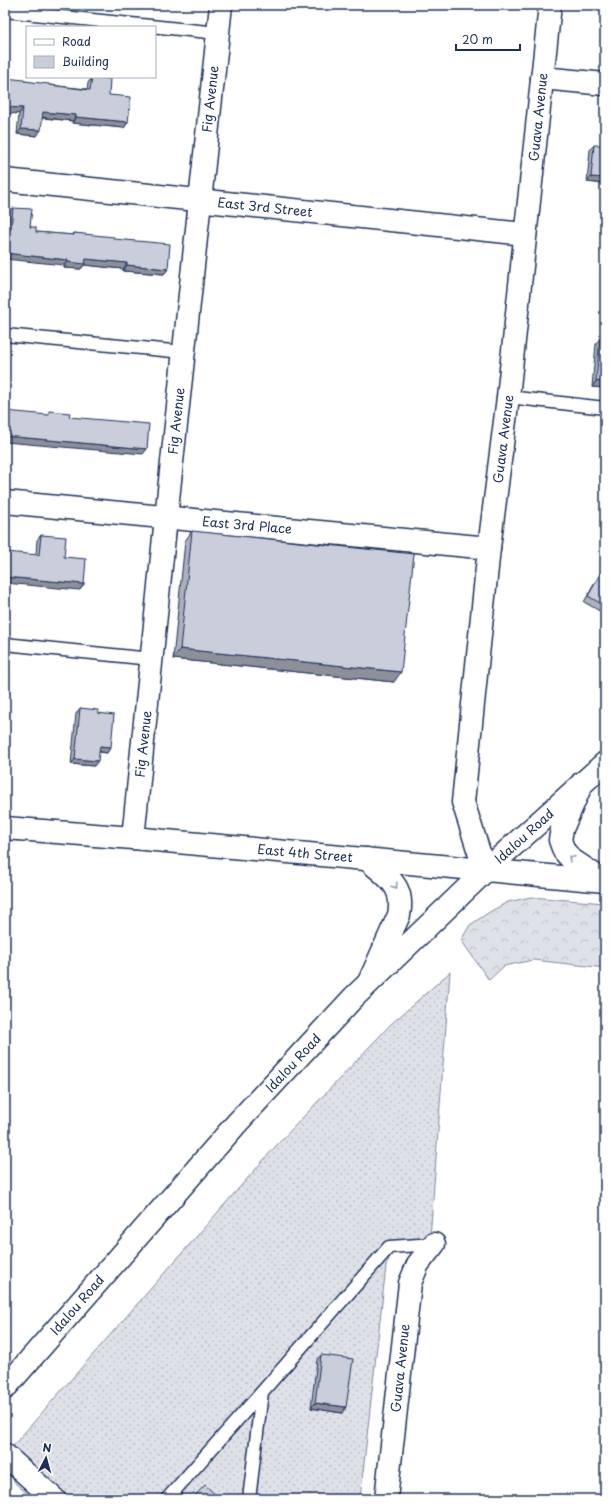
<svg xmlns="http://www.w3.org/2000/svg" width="610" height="1504" font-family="'Playpen Sans',sans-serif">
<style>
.grass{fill:url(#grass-dots);stroke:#7c88a2}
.forest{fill:url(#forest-crowns);stroke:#7c88a2}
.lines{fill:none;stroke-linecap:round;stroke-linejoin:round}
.lane-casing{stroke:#1b2f5e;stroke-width:15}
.street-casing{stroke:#1b2f5e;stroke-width:25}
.secondary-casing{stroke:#1b2f5e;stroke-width:25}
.primary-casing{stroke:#1b2f5e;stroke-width:25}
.lane{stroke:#fff;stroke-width:12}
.street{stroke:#fff;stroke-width:22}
.secondary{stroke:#fff;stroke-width:22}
.primary{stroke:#fff;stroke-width:22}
.wall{fill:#aeb1bb;stroke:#1b2f5e}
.shaded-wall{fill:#8d9099;stroke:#1b2f5e}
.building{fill:#caceda;stroke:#1b2f5e}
.oneway{stroke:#8d97ae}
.labels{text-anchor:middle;stroke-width:3;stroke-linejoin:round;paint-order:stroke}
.street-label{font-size:13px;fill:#1b2f5e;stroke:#fff}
</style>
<defs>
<pattern id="grass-dots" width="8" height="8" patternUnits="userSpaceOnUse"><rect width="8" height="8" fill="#dee1e7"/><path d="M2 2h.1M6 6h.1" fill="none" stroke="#bec1c9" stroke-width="1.8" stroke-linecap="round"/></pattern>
<pattern id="forest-crowns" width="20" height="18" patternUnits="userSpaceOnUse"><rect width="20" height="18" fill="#dee1e7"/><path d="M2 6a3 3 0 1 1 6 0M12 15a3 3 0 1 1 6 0" fill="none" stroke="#bec1c9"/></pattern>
</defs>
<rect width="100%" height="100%" fill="#fff"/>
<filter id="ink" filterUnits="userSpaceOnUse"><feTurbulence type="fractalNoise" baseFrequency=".025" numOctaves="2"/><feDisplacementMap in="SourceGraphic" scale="8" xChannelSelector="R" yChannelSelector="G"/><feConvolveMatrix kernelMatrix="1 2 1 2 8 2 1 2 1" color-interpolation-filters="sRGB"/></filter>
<g filter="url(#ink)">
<path class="grass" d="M450,972L430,1238C407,1237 394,1244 386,1266L360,1499H33L16,1484L9,1473L12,1448L18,1440L275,1147L390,1025Z"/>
<polygon class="forest" points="531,897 605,903 605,968 533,960 504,966 489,980 461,940 470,925 491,911 508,902"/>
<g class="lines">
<g class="lane-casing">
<g id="lane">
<polyline points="5,11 218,33"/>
<polyline points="5,335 183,352"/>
<polyline points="508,397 605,408"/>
<polyline points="5,644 151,659"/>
<polyline points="167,1499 262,1392"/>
<polyline points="249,1499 262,1392 389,1247 434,1244"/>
</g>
</g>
<g class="street-casing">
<g id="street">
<polyline points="542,78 605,84"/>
<polyline points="5,180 525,234"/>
<polyline points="5,502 489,548"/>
<polyline points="133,838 166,518 221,5"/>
<polyline points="386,1499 410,1283 418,1264 434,1244"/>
</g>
</g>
<g class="secondary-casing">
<g id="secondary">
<polyline points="582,783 562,829 560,840 564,851 572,860 602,880"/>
<polyline points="5,828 133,838 605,881"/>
<path d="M367,859C387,877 405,885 399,915L369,982"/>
<polyline points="485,871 463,802 489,548 508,397 550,5"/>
<polyline points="5,1455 54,1499"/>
</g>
</g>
<g class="primary-casing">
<polyline id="primary" points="5,1388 237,1123 353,998 485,871 605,763"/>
</g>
<use href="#lane" class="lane"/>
<use href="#street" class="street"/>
<use href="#secondary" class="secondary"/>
<use href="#primary" class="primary"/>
</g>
<g class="wall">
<polygon points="92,77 109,95 128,122 124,128 72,123 73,121 42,118 37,136 17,134 19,114 24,81 49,85 87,89 88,83"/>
<polygon points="594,145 605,184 587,182 590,150"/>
<polygon points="13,208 36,232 73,235 74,233 114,239 168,269 164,274 123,271 123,269 84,265 81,269 64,268 64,265 8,228 9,213"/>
<polygon points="600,338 605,339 605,388 592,387 596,344"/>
<polygon points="192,531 394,682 173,659 185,541"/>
<polygon points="41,535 64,557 84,584 80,590 36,554 37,540"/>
<polygon points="605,565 605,614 584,602"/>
<polygon points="80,708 98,713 107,753 99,752 94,766 71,764 76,714"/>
<polygon points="321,1355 342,1413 311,1408 317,1360"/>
</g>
<g class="shaded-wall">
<polygon points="5,107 23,108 19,114 5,113"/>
<polygon points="43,112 76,115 73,121 39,117"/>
<polygon points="76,117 128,122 124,128 72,123"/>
<polygon points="21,129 41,130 37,136 17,134"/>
<polygon points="591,177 605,178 605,184 587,182"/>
<polygon points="5,253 68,260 64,265 5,259"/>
<polygon points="86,259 127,263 123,269 84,265 81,269 64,268 68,262"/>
<polygon points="127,265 168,269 164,274 123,271"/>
<polygon points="596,381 605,382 605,388 592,387"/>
<polygon points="5,436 147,449 143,454 5,442"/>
<polygon points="5,577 84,584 80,590 5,583"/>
<polygon points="180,649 401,672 394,682 173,659"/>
<polygon points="100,746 111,747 107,753 96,751"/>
<polygon points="75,759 98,761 94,766 71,764"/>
<polygon points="315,1403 346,1407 342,1413 311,1408"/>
</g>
<g class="building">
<polygon points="92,77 110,79 109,95 131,97 128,122 76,117 76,115 43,112 41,130 21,129 23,108 5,107 5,78 24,80 24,81 49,84 49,85 90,90"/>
<polygon points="594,145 605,145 605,178 591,177"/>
<polygon points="13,208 32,209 30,227 36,227 36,232 74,235 74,233 114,237 114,239 170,244 168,269 127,265 127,263 86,259 85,264 68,262 68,260 5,253 5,228 11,229"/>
<polygon points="600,338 605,339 605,382 596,381"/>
<polygon points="5,411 49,415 49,411 70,413 69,417 149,424 147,449 5,436"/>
<polygon points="192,531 414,554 401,672 180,649"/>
<polygon points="41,535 66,537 64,557 86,559 84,584 5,577 5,552 39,555"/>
<polygon points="605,566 605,606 588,596"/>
<polygon points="80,708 98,710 98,713 114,715 111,747 100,746 98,761 75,759"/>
<polygon points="321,1355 353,1359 346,1407 315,1403"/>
<polygon points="205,1485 220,1499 192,1499"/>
</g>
<defs><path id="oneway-chevron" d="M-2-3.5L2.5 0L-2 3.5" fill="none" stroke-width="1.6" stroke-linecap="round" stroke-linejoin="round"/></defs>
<g class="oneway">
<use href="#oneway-chevron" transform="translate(571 858) rotate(-136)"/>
<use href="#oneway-chevron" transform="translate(395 886) rotate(56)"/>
</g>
</g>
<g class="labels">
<g class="street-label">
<text transform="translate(210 99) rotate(-84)" y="5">Fig Avenue</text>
<text transform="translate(538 117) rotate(-84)" y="5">Guava Avenue</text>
<text transform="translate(265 207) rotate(6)" y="5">East 3rd Street</text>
<text transform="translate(176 421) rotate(-84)" y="5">Fig Avenue</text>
<text transform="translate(503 439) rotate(-83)" y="5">Guava Avenue</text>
<text transform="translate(247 525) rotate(5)" y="5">East 3rd Place</text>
<text transform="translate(143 744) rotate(-84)" y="5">Fig Avenue</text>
<text transform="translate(524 836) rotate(-42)" y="5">Idalou Road</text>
<text transform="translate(305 853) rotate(5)" y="5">East 4th Street</text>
<text transform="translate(293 1063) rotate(-47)" y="5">Idalou Road</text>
<text transform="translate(77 1305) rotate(-49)" y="5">Idalou Road</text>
<text transform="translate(400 1368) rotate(-84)" y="5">Guava Avenue</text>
</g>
</g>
<rect width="610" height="1504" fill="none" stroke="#fff" stroke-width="20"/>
<rect x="10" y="10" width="590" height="1484" fill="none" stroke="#1b2f5e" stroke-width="1.5" filter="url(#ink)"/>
<rect x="26" y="26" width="130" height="52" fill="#ffffff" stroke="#a4acbf"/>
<rect x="34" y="39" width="20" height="6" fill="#ffffff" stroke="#a4acbf"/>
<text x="62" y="46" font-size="12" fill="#1b2f5e">Road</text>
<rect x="34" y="56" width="20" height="12" fill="#caceda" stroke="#a4acbf"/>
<text x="62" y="66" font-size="12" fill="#1b2f5e">Building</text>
<g transform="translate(46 1458) rotate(6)" stroke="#ffffff" stroke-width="3" paint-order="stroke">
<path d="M0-3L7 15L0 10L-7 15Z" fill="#1b2f5e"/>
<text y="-6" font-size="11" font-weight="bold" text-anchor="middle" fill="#1b2f5e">N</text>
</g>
<path d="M456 44v6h64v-6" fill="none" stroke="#1b2f5e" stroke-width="2"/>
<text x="462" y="44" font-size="12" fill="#1b2f5e" stroke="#ffffff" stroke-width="3" paint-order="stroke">20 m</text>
</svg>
